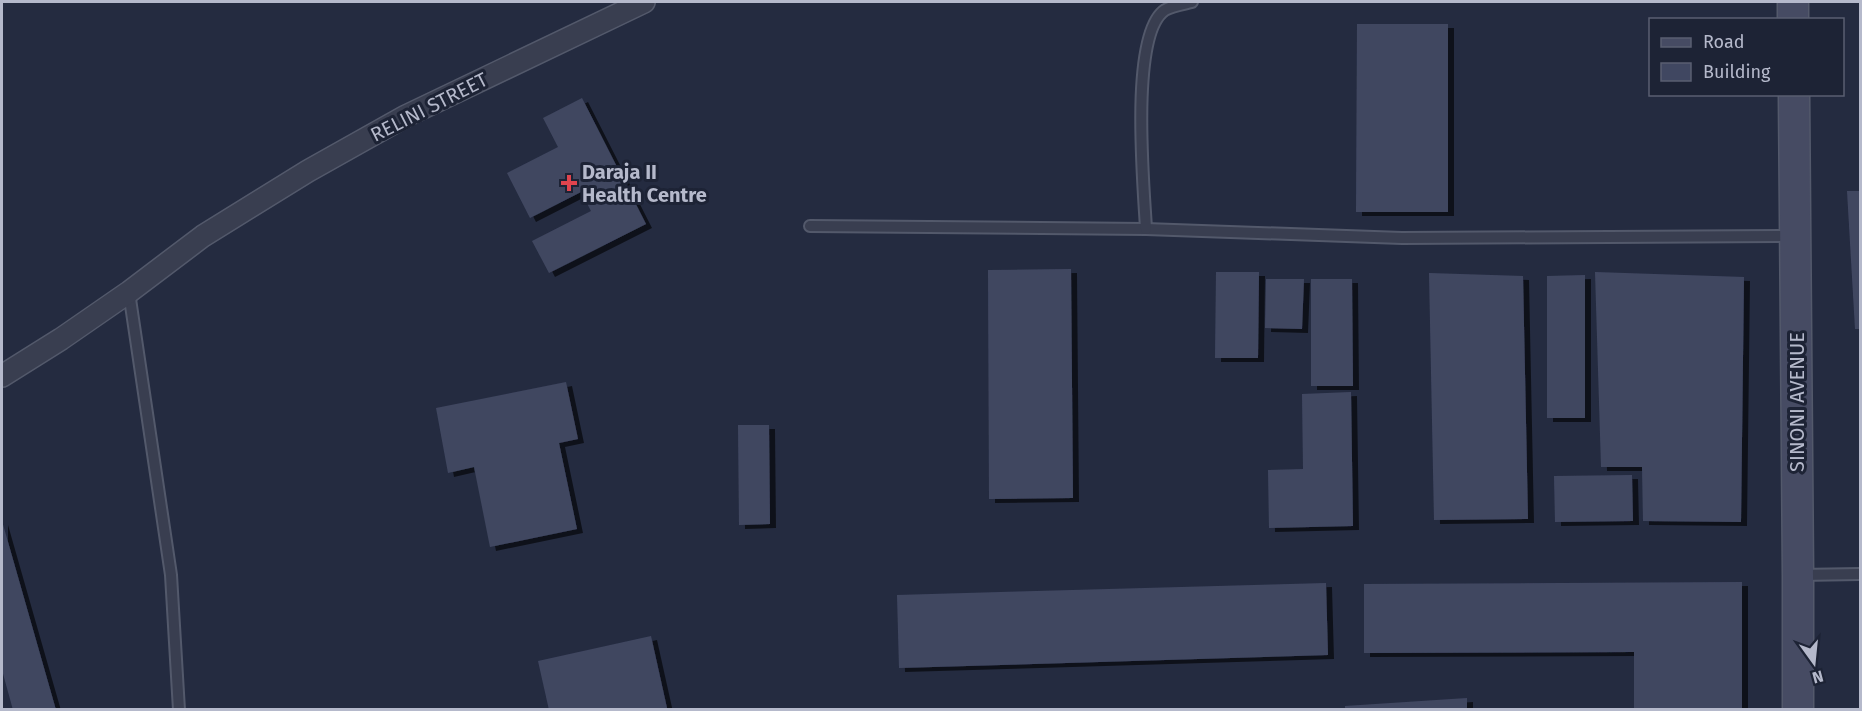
<svg xmlns="http://www.w3.org/2000/svg" width="1862" height="711" font-family="'Fira Sans',sans-serif">
<style>
.building{fill:#404761;filter:url(#shadow)}
.lines{fill:none;stroke-linecap:round;stroke-linejoin:round}
.lane-casing{stroke:#53596b;stroke-width:14}
.street-casing{stroke:#53596b;stroke-width:24}
.secondary-casing{stroke:#53596b;stroke-width:33}
.lane{stroke:#393e50;stroke-width:10}
.street{stroke:#393e50;stroke-width:21}
.secondary{stroke:#464b63;stroke-width:30}
.health-dot{fill:#e0444e;stroke:#1d2335;stroke-width:2}
.labels{text-anchor:middle;stroke-width:6;stroke-linejoin:round;paint-order:stroke}
.street-label{font-size:20px;fill:#b5b9cb;stroke:#1d2335}
.poi-label{font-size:20px;font-weight:bold;fill:#b5b9cb;stroke:#1d2335;text-anchor:start}
</style>
<defs>
<filter id="shadow"><feDropShadow dx="6" dy="4" stdDeviation="0" flood-color="#0009"/></filter>
</defs>
<rect width="100%" height="100%" fill="#242b40"/>
<g class="building">
<polygon points="1357,24 1448,24 1448,212 1356,212"/>
<polygon points="582,98 646,224 549,273 532,241 591,211 581,192 530,218 507,173 558,147 543,118"/>
<polygon points="1847,191 1860,191 1860,329 1855,329"/>
<polygon points="1071,269 1073,498 989,499 988,270"/>
<polygon points="1216,272 1259,272 1258,358 1215,358"/>
<polygon points="1595,272 1744,277 1741,522 1643,521 1642,467 1601,467"/>
<polygon points="1429,273 1523,276 1528,519 1434,520"/>
<polygon points="1585,275 1585,418 1547,418 1547,276"/>
<polygon points="1266,279 1304,279 1302,329 1265,328"/>
<polygon points="1311,279 1352,279 1353,386 1311,386"/>
<polygon points="566,382 578,439 559,443 577,529 490,547 474,467 448,473 436,408"/>
<polygon points="1351,392 1353,526 1269,528 1268,470 1303,469 1302,394"/>
<polygon points="738,425 769,425 770,524 739,525"/>
<polygon points="1632,475 1633,521 1555,522 1554,476"/>
<polygon points="2,521 56,710 13,710 2,670"/>
<polygon points="1742,582 1742,710 1634,710 1634,652 1364,653 1364,584"/>
<polygon points="1326,583 1328,655 899,668 897,595"/>
<polygon points="651,636 667,708 659,710 549,710 538,661"/>
<polygon points="1467,698 1467,710 1345,710 1345,706"/>
</g>
<g class="lines">
<g class="lane-casing">
<g id="lane">
<polyline points="810,226 1146,229 1402,238 1793,236"/>
<path d="M1146,229C1144,188 1129,34 1165,10C1172,6 1184,4 1192,2"/>
<polyline points="129,292 171,575 179,710"/>
<polyline points="1799,575 1860,574"/>
</g>
</g>
<g class="street-casing">
<polyline id="street" points="2,376 61,339 129,292 203,236 308,171 406,116 644,2"/>
</g>
<g class="secondary-casing">
<g id="secondary">
<polyline points="1793,2 1793,20"/>
<polyline points="1794,94 1798,575 1798,710"/>
</g>
</g>
<use href="#lane" class="lane"/>
<use href="#street" class="street"/>
<use href="#secondary" class="secondary"/>
</g>
<path class="health-dot" d="M566 174h6v6h6v6h-6v6h-6v-6h-6v-6h6z"/>
<g class="labels">
<g class="street-label">
<text transform="translate(429 107) rotate(-27)" y="7">RELINI STREET</text>
<text transform="translate(1797 402) rotate(-90)" y="7">SINONI AVENUE</text>
</g>
<g class="poi-label">
<text x="582" y="179">Daraja II<tspan x="582" dy="23">Health Centre</tspan></text>
</g>
</g>
<rect width="1862" height="711" fill="none" stroke="#b5b9cb" stroke-width="6"/>
<rect x="1649" y="18" width="195" height="78" fill="#1d2335" stroke="#5a5f71" stroke-width="1.5"/>
<rect x="1661" y="38" width="30" height="9" fill="#464b63" stroke="#5a5f71" stroke-width="1.5"/>
<text x="1703" y="48" font-size="18" fill="#b5b9cb">Road</text>
<rect x="1661" y="63" width="30" height="18" fill="#404761" stroke="#5a5f71" stroke-width="1.5"/>
<text x="1703" y="78" font-size="18" fill="#b5b9cb">Building</text>
<g transform="translate(1814 663) rotate(165)" stroke="#1d2335" stroke-width="4.5" paint-order="stroke">
<path d="M0-4.5L10 22L0 15L-10 22Z" fill="#b5b9cb"/>
<text y="-9" font-size="16" font-weight="bold" text-anchor="middle" fill="#b5b9cb">N</text>
</g>
</svg>
